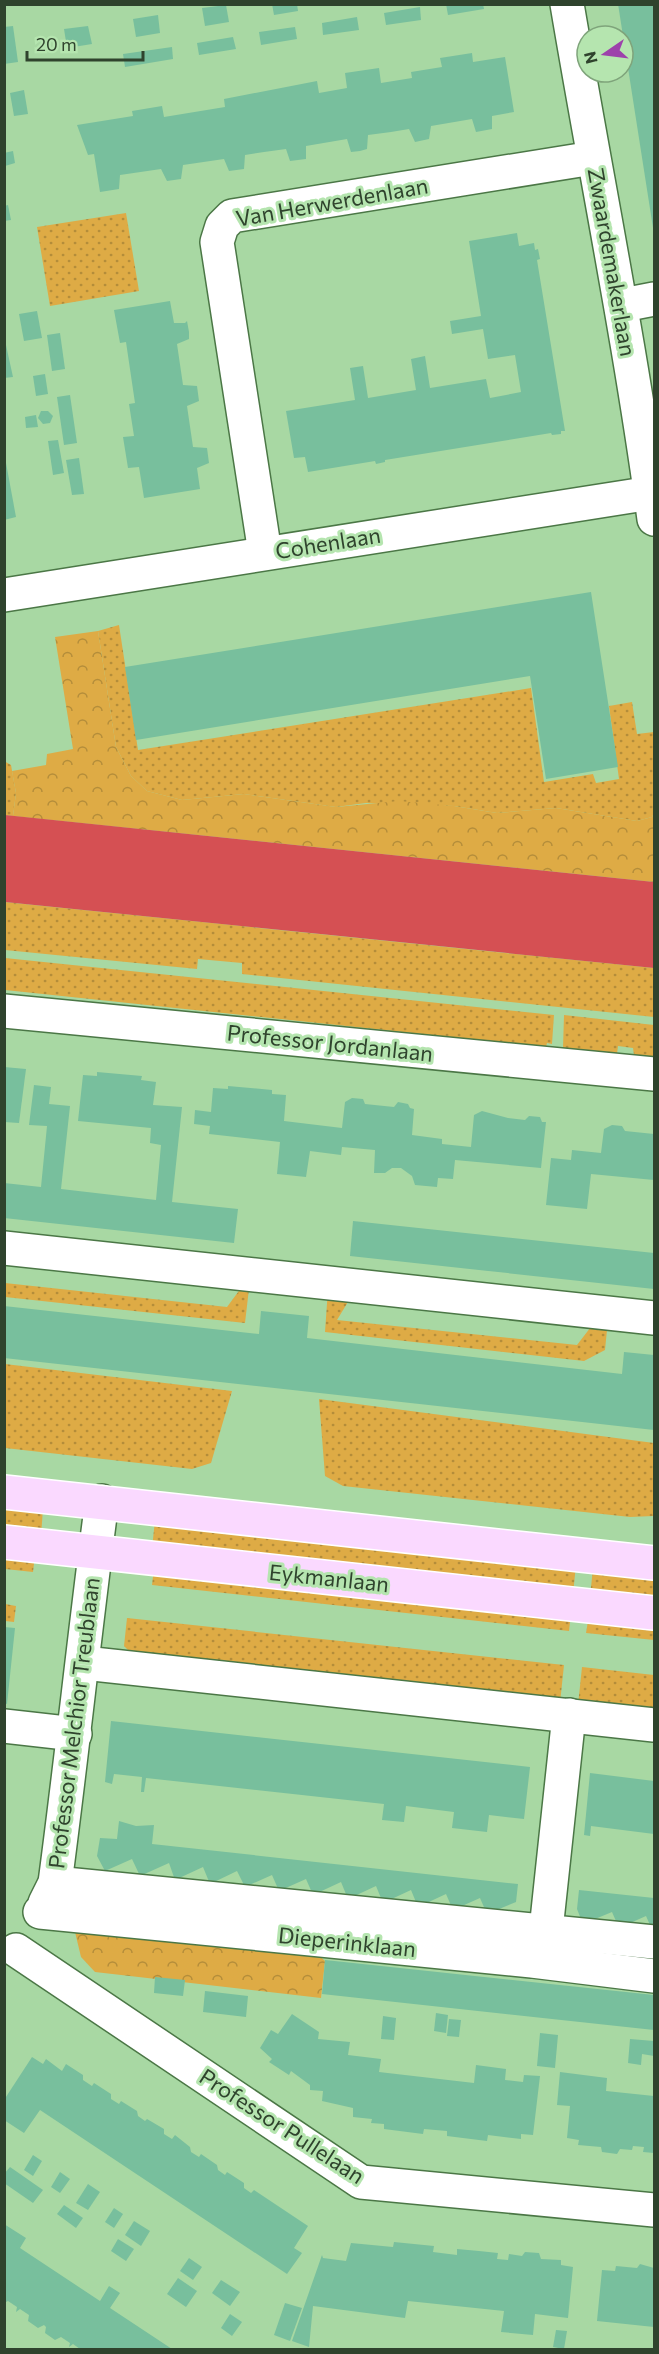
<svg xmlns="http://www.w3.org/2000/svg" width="659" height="2354" font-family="Commissioner,sans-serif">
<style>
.grass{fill:url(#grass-dots)}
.forest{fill:url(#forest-crowns)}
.water{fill:#d55053}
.building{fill:#78bf9d}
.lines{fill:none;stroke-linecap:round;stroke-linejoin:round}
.minor-casing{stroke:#4b7746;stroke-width:36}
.major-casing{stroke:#fff;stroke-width:36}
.minor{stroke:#fff;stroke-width:33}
.major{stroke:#fad9ff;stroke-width:33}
.labels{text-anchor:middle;stroke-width:6;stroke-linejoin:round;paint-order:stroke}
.street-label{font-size:22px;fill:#2f432d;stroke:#b5e5af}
</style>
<defs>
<pattern id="grass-dots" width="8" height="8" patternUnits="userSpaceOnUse" patternTransform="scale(1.5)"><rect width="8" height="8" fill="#deab45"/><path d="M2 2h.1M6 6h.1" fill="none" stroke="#b48d3a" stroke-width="1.8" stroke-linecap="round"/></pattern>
<pattern id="forest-crowns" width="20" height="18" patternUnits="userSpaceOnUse" patternTransform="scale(1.5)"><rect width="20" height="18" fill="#deab45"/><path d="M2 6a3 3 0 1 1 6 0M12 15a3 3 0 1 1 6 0" fill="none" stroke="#b48d3a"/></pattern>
</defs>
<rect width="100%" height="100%" fill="#a8d8a3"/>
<g class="grass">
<polygon points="126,213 139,291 50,306 37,227"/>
<polygon points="119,625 138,750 531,688 544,782 593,774 596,783 619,779 609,706 632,702 637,734 654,732 654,813 652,817 637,821 556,808 497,813 454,806 366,803 336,807 244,794 182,800 147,791 131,776 116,747 98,631"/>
<polygon points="4,761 11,765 16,793 13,816 5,815"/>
<polygon points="4,902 654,968 654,1017 242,974 242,963 198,959 197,969 5,950"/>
<polygon points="5,958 554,1015 552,1044 547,1043 546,1047 5,990"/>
<polygon points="564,1015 654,1025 654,1058 634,1055 633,1048 618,1046 617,1054 563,1048"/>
<polygon points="247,1280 250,1280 245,1323 5,1297 5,1283 227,1307"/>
<polygon points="328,1289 354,1292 337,1320 577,1345 597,1319 608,1320 605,1350 584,1361 325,1332"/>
<polygon points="5,1364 232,1391 211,1463 192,1469 5,1448"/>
<polygon points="319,1399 654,1443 654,1516 630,1517 343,1486 325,1476"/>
<polygon points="5,1504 43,1508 41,1537 5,1533"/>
<polygon points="155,1520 576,1565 573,1594 152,1549"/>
<polygon points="5,1552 35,1555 33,1572 5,1569"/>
<polygon points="154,1568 571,1613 569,1631 152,1585"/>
<polygon points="593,1568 654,1575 654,1604 590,1597"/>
<polygon points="5,1604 16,1606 14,1622 5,1621"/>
<polygon points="589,1615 654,1623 654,1640 586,1633"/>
<polygon points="127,1618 564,1665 560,1703 135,1657 124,1646"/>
<polygon points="582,1667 654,1675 654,1712 578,1705"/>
</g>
<g class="forest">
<polygon points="98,631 116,747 131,776 147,791 182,800 244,794 336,807 399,801 454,806 497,813 556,808 637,821 652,817 654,813 654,882 13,816 16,793 12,771 46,765 47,754 73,749 55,637"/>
<polygon points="75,1932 305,1942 325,1961 321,1998 95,1972 81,1957"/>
</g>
<polygon class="water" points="5,815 654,882 654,968 5,902"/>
<g class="building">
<polygon points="272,4 297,4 298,11 274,15"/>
<polygon points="446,4 483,4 484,9 448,15"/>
<polygon points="618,4 654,4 654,228 653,228"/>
<polygon points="226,5 229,22 205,26 202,8"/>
<polygon points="420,7 421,20 386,25 384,13"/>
<polygon points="158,15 160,33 136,37 133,19"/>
<polygon points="357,17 359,30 323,35 322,23"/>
<polygon points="13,26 18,62 4,64 4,27"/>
<polygon points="88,26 92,44 67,48 64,29"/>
<polygon points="295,27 297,39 261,45 259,32"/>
<polygon points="233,37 236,49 199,55 197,43"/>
<polygon points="172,47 173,59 125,67 123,54"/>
<polygon points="472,53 473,62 505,57 514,112 492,116 492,129 476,132 472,119 431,126 429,139 415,142 409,129 391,132 368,135 367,149 360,151 351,152 347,139 306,146 306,159 290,161 286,149 264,152 245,155 244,169 229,171 224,159 183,165 181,179 167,181 161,169 120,175 119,189 100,192 94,154 88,155 77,125 133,116 132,111 162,106 164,117 225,107 224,99 317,81 319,93 347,88 345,73 379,68 381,83 412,78 411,72 442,67 440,58"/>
<polygon points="24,90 28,114 14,116 10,93"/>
<polygon points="13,151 15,163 5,166 4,153"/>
<polygon points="8,205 11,220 4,221 4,206"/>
<polygon points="517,233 519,246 534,243 535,250 538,249 540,259 537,260 565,431 561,431 561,434 552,435 551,433 385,460 385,462 376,464 375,461 308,472 305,457 294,458 286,411 355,400 350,368 363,366 368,398 416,390 411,359 425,356 430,388 486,379 490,398 521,392 515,355 488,359 483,329 452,334 450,321 481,316 469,241"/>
<polygon points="170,301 174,323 185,323 187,321 189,332 189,339 177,344 183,385 197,386 199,401 187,406 193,447 207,448 209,463 197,468 200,489 144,498 139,467 128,468 123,437 134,436 129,404 135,403 126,342 120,343 114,310"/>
<polygon points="37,311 42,338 24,341 19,314"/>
<polygon points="60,333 65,369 52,371 47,335"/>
<polygon points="4,336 13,377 4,378"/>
<polygon points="45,374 48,394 36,396 33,376"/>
<polygon points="70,395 77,443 64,445 57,397"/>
<polygon points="41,411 48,411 53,416 50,423 43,424 38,418"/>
<polygon points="36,415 38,427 26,428 25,417"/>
<polygon points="58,440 64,473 53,475 48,441"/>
<polygon points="4,452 16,517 4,520"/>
<polygon points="79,458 84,494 72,495 66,460"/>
<polygon points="591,592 618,767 546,779 530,676 136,740 125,667"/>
<polygon points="4,1067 26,1069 19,1123 4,1122"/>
<polygon points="97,1072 142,1076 141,1080 156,1082 153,1105 182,1107 172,1202 238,1209 234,1243 4,1218 4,1183 41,1187 47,1126 29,1125 34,1085 51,1087 49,1104 70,1106 61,1189 156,1200 161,1145 150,1143 151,1128 78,1121 83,1075 97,1076"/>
<polygon points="228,1086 272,1090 272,1094 286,1095 284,1121 342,1128 345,1102 352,1098 363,1099 365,1104 394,1107 398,1102 408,1104 410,1108 414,1109 412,1135 442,1139 442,1144 471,1147 474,1115 482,1111 508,1118 525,1120 529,1116 540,1117 542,1122 546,1122 541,1168 455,1160 453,1179 438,1178 437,1187 415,1185 412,1176 401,1168 392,1168 385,1173 374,1173 375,1150 342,1147 341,1155 310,1151 306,1177 277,1174 280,1142 209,1134 210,1126 194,1124 195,1110 211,1112 213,1088 228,1089"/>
<polygon points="612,1125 622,1126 625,1131 654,1134 654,1180 591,1174 587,1209 546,1205 551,1158 571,1160 572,1150 601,1153 604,1129"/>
<polygon points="353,1221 654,1253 654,1289 350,1256"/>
<polygon points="4,1306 259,1334 261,1311 309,1316 307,1338 622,1374 624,1352 654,1355 654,1430 4,1358"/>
<polygon points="4,1627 15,1628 7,1704 4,1703"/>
<polygon points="111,1721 530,1767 524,1819 489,1815 487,1832 452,1828 454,1812 406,1806 404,1822 382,1820 384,1804 146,1778 144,1792 141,1792 142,1777 114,1774 112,1784 105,1782"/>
<polygon points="590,1773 654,1781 654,1834 591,1826 590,1836 584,1835"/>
<polygon points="119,1821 136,1826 154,1825 152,1844 518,1884 516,1902 487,1914 480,1898 453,1910 446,1894 418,1907 411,1890 383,1903 376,1886 348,1899 341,1882 313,1895 306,1879 279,1891 272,1875 245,1887 237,1871 210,1884 203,1867 175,1880 169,1863 140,1876 132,1859 105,1871 97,1856 100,1838 117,1839"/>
<polygon points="579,1890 654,1898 654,1934 646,1916 619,1928 612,1912 583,1924 577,1909"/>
<polygon points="325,1960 654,1995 654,2030 322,1994"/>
<polygon points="155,1977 185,1980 183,1996 154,1993"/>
<polygon points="205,1991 248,1996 246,2017 203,2012"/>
<polygon points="436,2013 448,2015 446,2033 434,2031"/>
<polygon points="292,2014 319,2032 318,2039 350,2042 348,2055 381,2059 379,2072 474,2083 476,2065 506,2069 505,2080 523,2082 524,2075 540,2076 533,2135 521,2134 521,2139 488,2135 487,2141 447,2136 447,2131 424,2129 423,2134 384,2129 384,2124 371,2123 372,2119 353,2117 353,2108 322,2101 323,2091 310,2090 310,2085 291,2071 289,2075 269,2062 272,2059 260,2048 271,2030 278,2034"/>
<polygon points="383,2016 396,2018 394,2040 381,2039"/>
<polygon points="449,2019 461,2020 459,2037 447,2036"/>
<polygon points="540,2033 558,2035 555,2068 537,2066"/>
<polygon points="630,2039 654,2041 654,2056 642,2054 641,2065 628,2063"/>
<polygon points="32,2057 43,2064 46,2059 62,2071 66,2064 83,2075 83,2080 92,2086 94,2083 111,2094 111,2099 119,2104 121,2101 137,2111 138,2116 145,2121 147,2119 164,2129 164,2134 172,2139 175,2135 190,2147 191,2152 199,2157 201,2154 217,2165 218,2170 225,2175 227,2172 244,2183 244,2188 251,2193 254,2190 308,2226 294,2248 302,2253 287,2274 40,2110 24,2133 4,2120 4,2100"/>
<polygon points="560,2072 607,2078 606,2091 654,2096 654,2153 643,2152 644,2147 633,2146 632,2150 620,2149 617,2154 602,2152 601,2147 578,2145 579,2140 567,2138 570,2106 557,2105"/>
<polygon points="33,2155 42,2161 33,2176 24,2170"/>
<polygon points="10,2167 43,2190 33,2203 4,2183 4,2174"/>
<polygon points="60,2172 70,2179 60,2193 51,2187"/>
<polygon points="88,2184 100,2192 88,2210 76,2203"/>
<polygon points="64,2205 83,2218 76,2228 57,2214"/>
<polygon points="114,2208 123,2214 114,2228 105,2222"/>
<polygon points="134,2221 150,2231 141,2246 125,2235"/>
<polygon points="4,2224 26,2238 20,2248 100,2301 109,2286 120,2293 110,2308 172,2349 80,2349 73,2344 69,2347 70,2343 61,2337 55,2340 45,2333 46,2327 44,2325 38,2328 28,2321 29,2315 20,2309 16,2312 17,2307 8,2301 4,2303"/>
<polygon points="118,2239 134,2249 126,2261 111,2251"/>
<polygon points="394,2242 434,2246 433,2252 457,2255 457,2249 479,2251 498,2253 497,2259 508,2260 509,2254 522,2256 525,2252 539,2253 541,2259 561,2260 561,2265 573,2267 568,2318 535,2314 533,2335 501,2332 504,2311 408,2301 405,2318 313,2306 309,2347 292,2341 322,2255 323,2258 346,2261 351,2243 393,2247"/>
<polygon points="189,2258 202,2267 193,2280 180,2271"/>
<polygon points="640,2264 654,2268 654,2327 597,2321 602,2270 615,2271 616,2266 637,2268"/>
<polygon points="178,2278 197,2291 186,2307 167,2294"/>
<polygon points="221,2280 240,2292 230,2306 212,2293"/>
<polygon points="285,2303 302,2308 290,2341 274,2335"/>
<polygon points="230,2314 242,2322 232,2336 221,2328"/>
<polygon points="556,2330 567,2331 564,2349 553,2347"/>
</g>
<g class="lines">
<g class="minor-casing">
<g id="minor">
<path d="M567,4C596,176 631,347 654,519"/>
<polyline points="623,305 654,299"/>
<polyline points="265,553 217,242 222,226 232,216 593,158"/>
<polyline points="4,595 651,493"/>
<polyline points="4,1011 654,1074"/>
<polyline points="4,1248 654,1318"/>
<polyline points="84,1663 654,1725"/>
<polyline points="4,1726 75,1734"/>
<polyline points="55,1883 654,1942"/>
<path d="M45,1903L55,1883C72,1756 85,1628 102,1501"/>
<polyline points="40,1912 532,1961 654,1976"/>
<polyline points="546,1930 569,1715"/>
<polyline points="16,1950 361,2182 654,2210"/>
</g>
</g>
<g class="major-casing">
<g id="major">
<polyline points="4,1492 654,1563"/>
<polyline points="4,1542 654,1613"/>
</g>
</g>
<use href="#minor" class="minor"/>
<use href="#major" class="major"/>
</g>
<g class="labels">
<g class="street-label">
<text transform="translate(332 202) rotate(-10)" y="8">Van Herwerdenlaan</text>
<text transform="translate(612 262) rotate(80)" y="8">Zwaardemakerlaan</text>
<text transform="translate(328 543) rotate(-9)" y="8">Cohenlaan</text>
<text transform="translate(330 1043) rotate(6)" y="8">Professor Jordanlaan</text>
<text transform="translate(329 1578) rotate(6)" y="8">Eykmanlaan</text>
<text transform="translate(74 1723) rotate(-83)" y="8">Professor Melchior Treublaan</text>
<text transform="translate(347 1942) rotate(6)" y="8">Dieperinklaan</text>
<text transform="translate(282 2126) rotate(33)" y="8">Professor Pullelaan</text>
</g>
</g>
<rect width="659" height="2354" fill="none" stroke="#2f432d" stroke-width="12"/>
<g transform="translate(605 54) rotate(256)"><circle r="28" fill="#b5e5af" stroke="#7fa47b" stroke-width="1.5"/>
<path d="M0-4.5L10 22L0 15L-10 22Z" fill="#9d41ab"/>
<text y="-9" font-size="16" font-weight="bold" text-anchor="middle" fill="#2f432d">N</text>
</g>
<path d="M27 51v9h116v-9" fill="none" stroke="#2f432d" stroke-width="3"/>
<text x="36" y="51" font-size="18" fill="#2f432d" stroke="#b5e5af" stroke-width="4.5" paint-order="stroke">20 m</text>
</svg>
